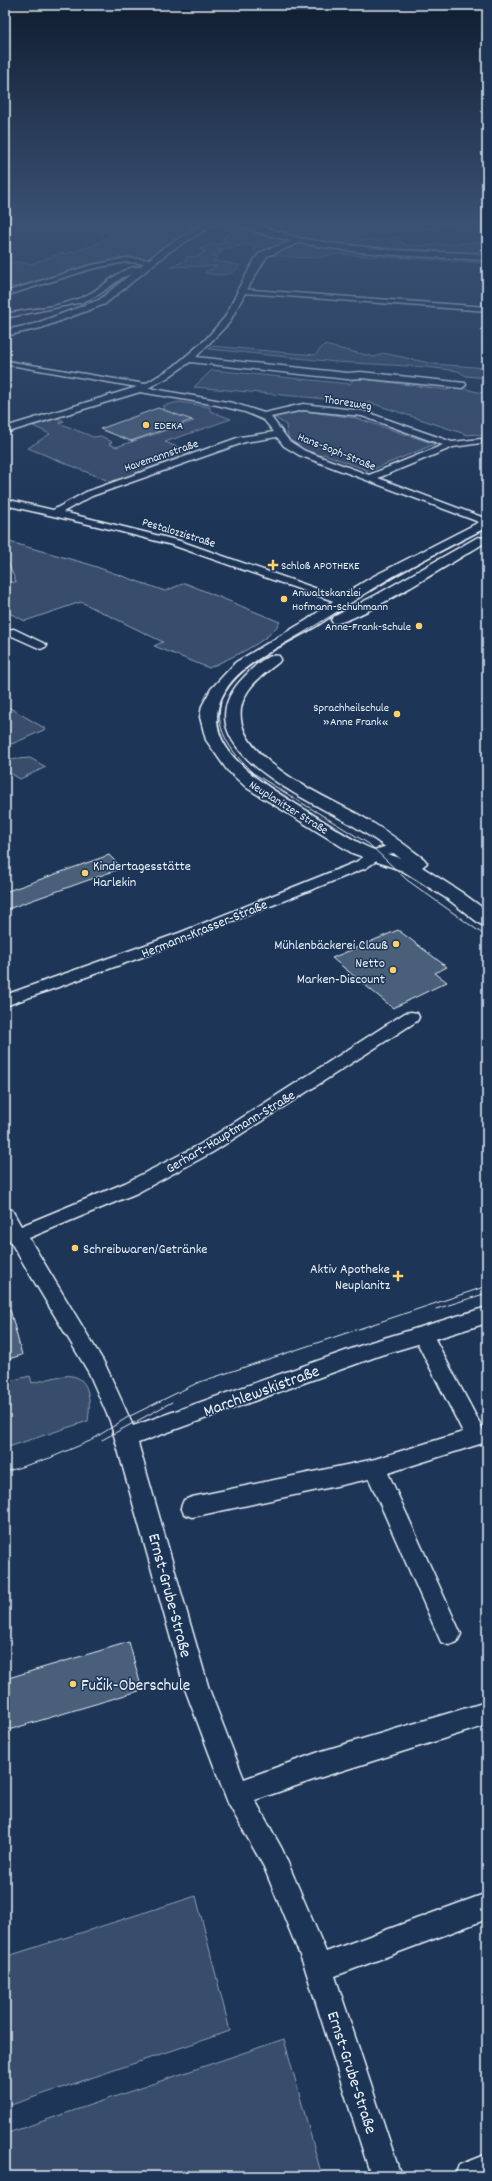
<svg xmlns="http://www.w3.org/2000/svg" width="492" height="2181" font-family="Dekko,sans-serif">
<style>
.green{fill:#374d6c;stroke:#909fb2}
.building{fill:#495e7a;stroke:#e8f1f8}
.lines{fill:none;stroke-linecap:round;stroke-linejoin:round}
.minor-casing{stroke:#e8f1f8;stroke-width:3}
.tertiary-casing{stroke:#e8f1f8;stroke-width:3}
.secondary-casing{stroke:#e8f1f8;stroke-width:3}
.minor{fill:#1d3557;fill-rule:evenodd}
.tertiary{fill:#1d3557;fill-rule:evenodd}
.secondary{fill:#1d3557;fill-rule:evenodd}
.tram{stroke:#e8f1f8;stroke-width:1}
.poi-dot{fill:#ffd166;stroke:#1d3557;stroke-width:1.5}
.labels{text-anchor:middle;stroke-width:3;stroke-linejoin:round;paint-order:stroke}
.far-street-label{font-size:12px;fill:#e8f1f8;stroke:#1d3557}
.far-poi-label{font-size:12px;fill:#e8f1f8;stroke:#1d3557;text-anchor:start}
.poi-label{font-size:14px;fill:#e8f1f8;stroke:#1d3557;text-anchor:end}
.street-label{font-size:14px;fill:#e8f1f8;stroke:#1d3557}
.near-street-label{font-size:17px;fill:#e8f1f8;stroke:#1d3557}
.near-poi-label{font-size:17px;fill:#e8f1f8;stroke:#1d3557;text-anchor:start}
</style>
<rect width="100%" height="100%" fill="#1d3557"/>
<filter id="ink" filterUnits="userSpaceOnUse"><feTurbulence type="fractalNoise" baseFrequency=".025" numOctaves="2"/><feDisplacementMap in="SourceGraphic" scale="8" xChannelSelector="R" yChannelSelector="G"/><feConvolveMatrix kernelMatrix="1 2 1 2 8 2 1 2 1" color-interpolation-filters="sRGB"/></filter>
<g filter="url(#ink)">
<g class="green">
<polygon points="112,222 205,222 147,261 128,259 16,287 5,286 5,264 14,262 31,264 61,253 66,254 97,244 110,235 110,233 99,232 105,228 112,228 114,223"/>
<path d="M226,222H456L451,226L354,236L364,240L397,237L405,245L422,246L482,242L487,247V263L334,254C314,262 278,255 255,254L252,244L217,250L223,252L212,256L218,257L213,261L240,265C232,278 217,275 204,273L217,266L170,267L186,260V257L198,256L205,252L199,249C208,245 217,246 226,241L222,239L234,230L217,226L231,225Z"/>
<polygon points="324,345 375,357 383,353 434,364 487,368 487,378 466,376 458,371 426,367 336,362 209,349 212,346 315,355"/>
<polygon points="212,370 350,384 355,378 448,390 452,386 487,394 487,438 476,434 468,435 371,403 194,387"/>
<polygon points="179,402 210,407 210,411 231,419 165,442 192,453 111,482 28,448 50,434 33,426 57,418 64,421 59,423 93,437 101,436 112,442 109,444 116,447 194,421 162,409 165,408 162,406"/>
<path d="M303,411L356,418L435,444L369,471L324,454L317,457C300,449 287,447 286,425L274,417Z"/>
<path d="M6,541L88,564L165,591L185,583L280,622C268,643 231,657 209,668L154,646L163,642L81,602L25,621L5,611V582H16L5,555Z"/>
<polygon points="5,705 46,729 12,744 5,740"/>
<polygon points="30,758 46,767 20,779 5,770 5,760"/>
<path d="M30,1376L32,1383C42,1381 53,1377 63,1376C91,1372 91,1402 88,1421L5,1448V1382Z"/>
<polygon points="196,1896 230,2031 5,2107 5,1957"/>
<polygon points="284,2039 322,2176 5,2176 5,2134"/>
</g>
<g class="building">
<polygon points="158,408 192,420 131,441 100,429"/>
<polygon points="109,855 122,868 5,910 5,892"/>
<polygon points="398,930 447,967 435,973 447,982 393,1008 332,958"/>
<polygon points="10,1309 22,1355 5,1360 5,1310"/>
<polygon points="129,1642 142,1690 5,1731 5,1679"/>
</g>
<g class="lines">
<g class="minor-casing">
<g id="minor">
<polygon points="126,258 151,260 154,262 151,264 126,262 91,269 5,296 5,292 88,266"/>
<path d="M134,267H142L146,269L123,277L98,295L83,302L5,318V314C31,309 62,307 87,295C104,287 115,272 134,267Z"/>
<path d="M239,289L487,307V311L245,293L229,323L196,357L347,373L361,372L465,383L466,385L462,388L361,378L347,379L190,362L167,378L148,388L233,403L264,413L303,404L363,411L452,442L481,439V443L453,447L378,478L487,519V525L299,455L284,446L277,437L245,442L92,496L63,512L180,541L346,599L348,601L346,603L342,604L172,545L110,529L5,505V499L53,510L86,492L240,437L274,432L264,420L245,412L217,405L140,392L5,433V427L137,387L10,365H7V361L145,384L173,367L205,340L225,317ZM303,410L362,416L443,445L369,475L305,451L289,441L271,417Z"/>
<polygon points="14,629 45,644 47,646 41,649 12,636 5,636 5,630"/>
<polygon points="398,843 403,844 405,847 403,850 384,856 366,868 145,956 5,1006 5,995 179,933 356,862 374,850"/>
<polygon points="411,1012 417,1013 419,1017 417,1021 213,1152 137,1193 29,1238 105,1364 133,1426 371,1342 487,1307 487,1323 435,1339 487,1437 483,1443 388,1473 461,1634 457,1642 449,1645 441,1642 369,1479 192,1517 184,1514 181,1507 184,1500 192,1497 375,1459 463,1432 418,1344 381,1355 138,1443 209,1689 244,1779 322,1751 483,1703 487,1705 487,1725 322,1777 255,1800 282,1849 326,1952 487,1893 487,1919 335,1976 401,2176 371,2176 305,1968 264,1867 228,1803 185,1689 110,1421 89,1373 7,1236 5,1208 12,1210 21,1226 125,1183 201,1144 405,1013"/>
<polygon points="487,2154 487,2176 455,2176 459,2165"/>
</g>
</g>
<g class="tertiary-casing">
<g id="tertiary">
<polygon points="297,239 304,241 267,256 245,293 239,293 237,291 255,259 261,252"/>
<path d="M487,518V527C452,546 415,563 380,584C358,597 337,613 315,627C288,643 240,663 225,691C193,746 265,785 304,809C323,821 343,834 363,845C374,851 388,854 400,858C385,846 369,835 352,825C306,798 177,745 244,677C253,668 266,653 279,656L281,659L279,662C268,671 256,679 248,691C211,749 323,795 361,816C384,829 404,844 424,859L427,863L422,867L461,892L487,911V926L480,924L449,900L403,871L352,853L247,788L227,770L206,740L200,717L202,706L211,689L236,662L307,620L337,598L372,577Z"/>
<path d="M478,537L483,538L484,541L483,544C460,557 351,627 333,623L331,620L333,617L376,595Z"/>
</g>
</g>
<g class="secondary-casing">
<g id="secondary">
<polygon points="207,222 218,222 169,252 105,304 41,328 5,336 5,330 34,324 99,300 163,248"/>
<path d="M235,222H248L299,238L330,243L393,250L487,254V260C416,256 345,255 275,237C263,234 245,230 235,222Z"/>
</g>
</g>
<use href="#minor" class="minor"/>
<use href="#tertiary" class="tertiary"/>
<use href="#secondary" class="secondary"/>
<g class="tram">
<path d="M487,528C428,556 371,591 316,625C294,639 269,651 249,667C239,675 225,689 221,702C213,730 235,756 253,773L369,844L407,880L487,937"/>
<polyline points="436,1309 487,1293"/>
<polyline points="102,1440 172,1402"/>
<polyline points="5,1472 50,1458 90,1441 128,1417 197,1383 487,1286"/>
</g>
</g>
</g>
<linearGradient id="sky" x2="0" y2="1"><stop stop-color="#101d30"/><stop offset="0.42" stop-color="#3a5174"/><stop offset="1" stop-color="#3a5174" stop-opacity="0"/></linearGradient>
<rect width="492" height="528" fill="url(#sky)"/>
<g class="poi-dot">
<circle cx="146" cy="425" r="4"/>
<path d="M271 559h4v4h4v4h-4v4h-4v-4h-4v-4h4z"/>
<circle cx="284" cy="599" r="4"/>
<circle cx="419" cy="626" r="4"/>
<circle cx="397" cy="714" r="4"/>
<circle cx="85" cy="873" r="4"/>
<circle cx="396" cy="944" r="4"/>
<circle cx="393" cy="970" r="4"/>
<circle cx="75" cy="1248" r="4"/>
<path d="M396 1270h4v4h4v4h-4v4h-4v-4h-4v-4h4z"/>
<circle cx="73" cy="1684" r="4"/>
</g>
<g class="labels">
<g class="far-street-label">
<text transform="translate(348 402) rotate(9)" y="4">Thorezweg</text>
<text transform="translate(337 451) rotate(22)" y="4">Hans-Soph-Straße</text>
<text transform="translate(161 455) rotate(-19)" y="4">Havemannstraße</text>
<text transform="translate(179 532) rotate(17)" y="4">Pestalozzistraße</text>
<text transform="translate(289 807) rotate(32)" y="4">Neuplanitzer Straße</text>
</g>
<g class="far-poi-label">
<text x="154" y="429">EDEKA</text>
<text x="281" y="569">Schloß APOTHEKE</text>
<text x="292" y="596">Anwaltskanzlei<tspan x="292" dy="14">Hofmann-Schuhmann</tspan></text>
<text x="411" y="630" text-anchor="end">Anne-Frank-Schule</text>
<text x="389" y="711" text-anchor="end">Sprachheilschule<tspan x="389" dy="14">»Anne Frank«</tspan></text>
</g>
<g class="poi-label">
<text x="93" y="870" text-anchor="start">Kindertagesstätte<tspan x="93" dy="16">Harlekin</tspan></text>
<text x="388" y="949">Mühlenbäckerei Clauß</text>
<text x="385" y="967">Netto<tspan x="385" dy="16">Marken-Discount</tspan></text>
<text x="83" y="1253" text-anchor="start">Schreibwaren/Getränke</text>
<text x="390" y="1273">Aktiv Apotheke<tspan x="390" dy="16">Neuplanitz</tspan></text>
</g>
<g class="street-label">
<text transform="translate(204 928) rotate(-22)" y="5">Hermann-Krasser-Straße</text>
<text transform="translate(230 1131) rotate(-31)" y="5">Gerhart-Hauptmann-Straße</text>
</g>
<g class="near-street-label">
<text transform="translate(261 1390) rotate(-20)" y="6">Marchlewskistraße</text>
<text transform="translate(171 1595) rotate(75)" y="6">Ernst-Grube-Straße</text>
<text transform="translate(353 2072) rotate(72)" y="6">Ernst-Grube-Straße</text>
</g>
<g class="near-poi-label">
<text x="81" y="1690">Fučik-Oberschule</text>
</g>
</g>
<rect width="492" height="2181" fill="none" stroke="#1d3557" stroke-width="20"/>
<rect x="10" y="10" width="472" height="2161" fill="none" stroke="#e8f1f8" stroke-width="1.5" filter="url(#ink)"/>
</svg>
